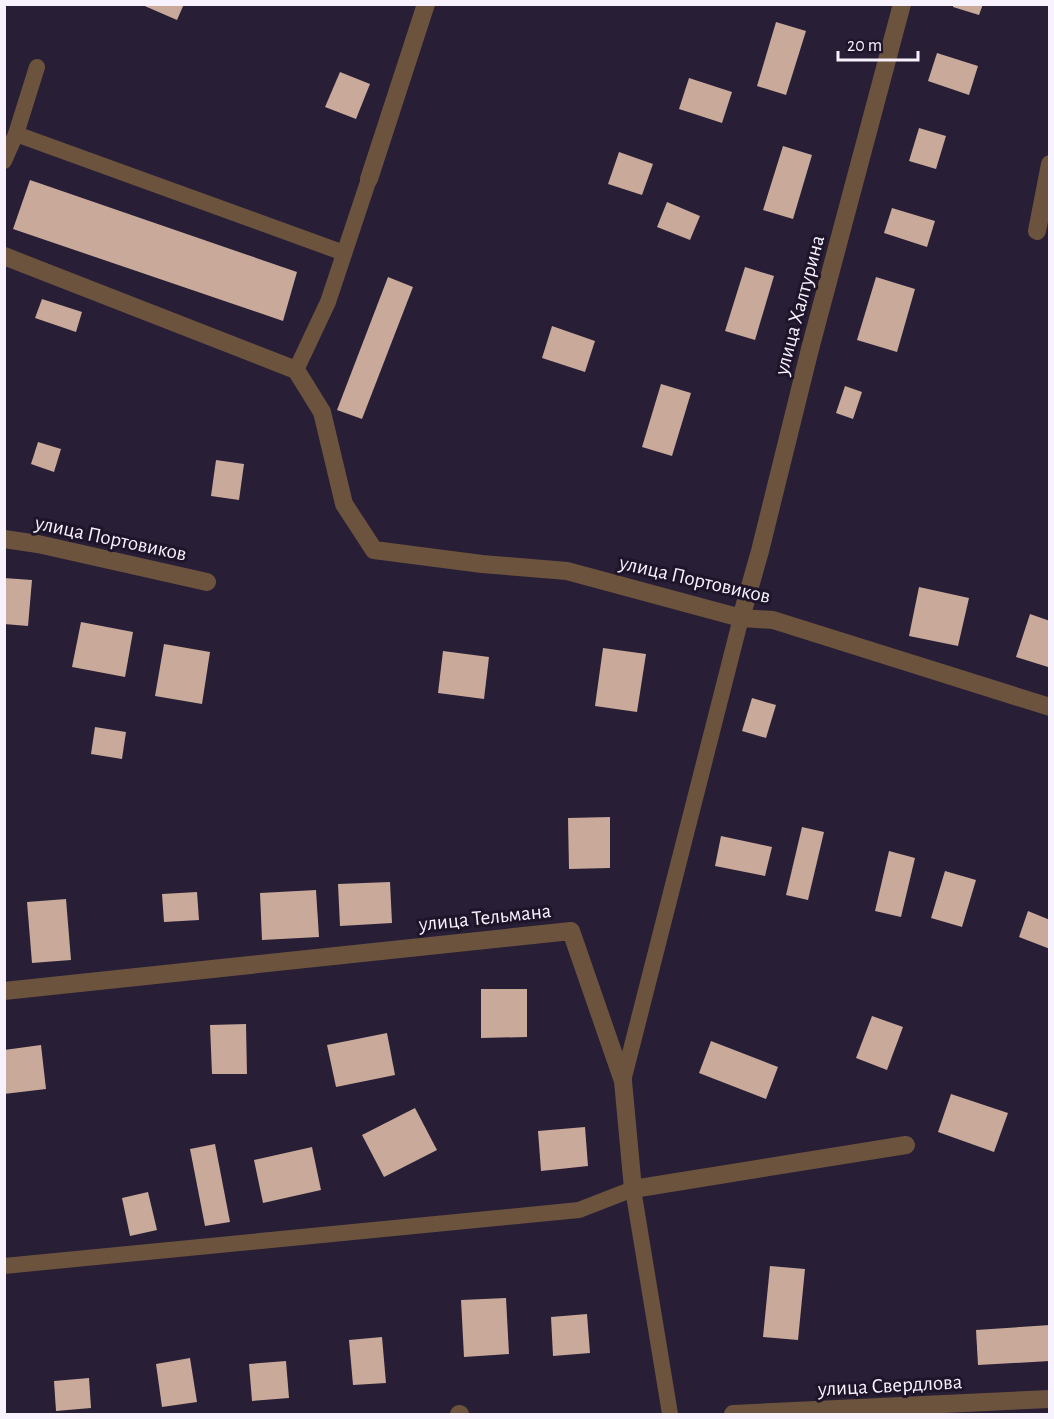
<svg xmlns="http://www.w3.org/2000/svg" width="1054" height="1419" font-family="'Alegreya Sans',sans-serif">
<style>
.building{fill:#c8a99a}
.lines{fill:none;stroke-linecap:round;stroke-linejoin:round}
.service{stroke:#6c533e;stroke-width:16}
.minor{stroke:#6c533e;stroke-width:18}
.labels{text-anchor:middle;stroke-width:6;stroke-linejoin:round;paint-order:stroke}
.street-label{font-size:21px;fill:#f7f2fe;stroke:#1f152a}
</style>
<rect width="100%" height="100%" fill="#281e35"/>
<g class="building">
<polygon points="140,4 184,4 177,20"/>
<polygon points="953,4 983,4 979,15 953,7"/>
<polygon points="776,22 806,31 786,95 757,86"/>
<polygon points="937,53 978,66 969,95 928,81"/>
<polygon points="340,72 370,84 356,119 325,107"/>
<polygon points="689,78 732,92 722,123 679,109"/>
<polygon points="919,128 946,136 936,169 909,161"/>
<polygon points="783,146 812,155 793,219 763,210"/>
<polygon points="619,152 653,164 642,195 608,184"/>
<polygon points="30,180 297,272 283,321 13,229"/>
<polygon points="667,202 700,216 690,240 657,227"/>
<polygon points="892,208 935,221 927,247 884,233"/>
<polygon points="745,267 774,276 755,340 725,331"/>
<polygon points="388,277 413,287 362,419 337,410"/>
<polygon points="876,277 915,289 897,352 857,340"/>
<polygon points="42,299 82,312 76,332 35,318"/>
<polygon points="552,326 595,341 585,372 542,358"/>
<polygon points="661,384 691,393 672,456 642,447"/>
<polygon points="845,386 862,392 853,419 836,413"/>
<polygon points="38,442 61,449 54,472 31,464"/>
<polygon points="216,460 244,464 239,500 211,496"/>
<polygon points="4,578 32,580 28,626 4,624"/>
<polygon points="919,587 969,598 958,646 909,636"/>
<polygon points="1030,614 1050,621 1050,661 1048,667 1016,657"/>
<polygon points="81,622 133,632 125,677 72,667"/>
<polygon points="164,644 210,652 202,704 155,696"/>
<polygon points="603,648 646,654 637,712 595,706"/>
<polygon points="443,651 489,657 484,699 438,693"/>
<polygon points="752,698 776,705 766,738 742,731"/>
<polygon points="95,727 126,732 122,759 91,754"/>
<polygon points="610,817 610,868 569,869 568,818"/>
<polygon points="802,827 824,832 808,900 786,895"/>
<polygon points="721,836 772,847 765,876 715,866"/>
<polygon points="889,851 915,858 901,917 875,911"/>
<polygon points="945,871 976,880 962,927 931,918"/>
<polygon points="390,882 392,923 340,926 338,884"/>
<polygon points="316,890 319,937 262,940 260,893"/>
<polygon points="197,892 199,920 164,922 162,894"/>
<polygon points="66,899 71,960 32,963 27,902"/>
<polygon points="1028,911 1050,920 1050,949 1019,937"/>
<polygon points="481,989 527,989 527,1037 481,1038"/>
<polygon points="872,1016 903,1027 887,1070 856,1058"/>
<polygon points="246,1024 247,1074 212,1074 210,1025"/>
<polygon points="387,1033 395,1075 336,1087 327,1045"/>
<polygon points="711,1041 778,1067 766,1099 699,1073"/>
<polygon points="41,1045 46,1089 4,1094 4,1050"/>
<polygon points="951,1094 1008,1113 994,1152 938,1132"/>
<polygon points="415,1108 437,1150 384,1177 362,1135"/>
<polygon points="585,1127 588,1166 541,1171 538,1131"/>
<polygon points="215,1144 230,1222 205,1226 190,1149"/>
<polygon points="312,1147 321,1190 263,1203 254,1160"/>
<polygon points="148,1192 157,1230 130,1236 122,1198"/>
<polygon points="770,1266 805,1269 798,1340 763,1337"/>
<polygon points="506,1298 509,1354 464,1357 461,1300"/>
<polygon points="587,1314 590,1353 553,1356 551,1317"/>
<polygon points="1050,1325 1050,1361 978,1365 976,1330"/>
<polygon points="382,1337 386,1383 353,1385 349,1340"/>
<polygon points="190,1358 197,1402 162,1407 156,1364"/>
<polygon points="286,1361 289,1398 252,1401 249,1364"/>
<polygon points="89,1378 91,1408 56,1411 54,1381"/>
</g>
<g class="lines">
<g class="service">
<polyline points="16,134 344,253"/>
<polyline points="4,161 16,134 37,67"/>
<polyline points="296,370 328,302 369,179"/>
<polyline points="623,1081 741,618"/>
<polyline points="4,1266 579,1210 633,1189 670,1414"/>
</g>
<g class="minor">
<polyline points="369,179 426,4"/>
<polyline points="1037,231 1050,164"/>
<polyline points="4,256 296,370 322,412 344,504 374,550 482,564 567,571 741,618 773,620 1050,707"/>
<polyline points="4,539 38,544 207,582"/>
<polyline points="741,618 760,551 810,349 902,4"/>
<polyline points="4,991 571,931 623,1081 633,1189 906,1145"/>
<polyline points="459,1414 460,1414"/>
<polyline points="733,1414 1050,1399"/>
</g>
</g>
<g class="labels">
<g class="street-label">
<text transform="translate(799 305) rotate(-75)" y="7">улица Халтурина</text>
<text transform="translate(111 538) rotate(12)" y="7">улица Портовиков</text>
<text transform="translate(695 579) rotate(13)" y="7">улица Портовиков</text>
<text transform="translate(485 917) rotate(-6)" y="7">улица Тельмана</text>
<text transform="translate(890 1385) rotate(-3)" y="7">улица Свердлова</text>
</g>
</g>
<rect width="1054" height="1419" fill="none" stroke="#f7f2fe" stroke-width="12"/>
<path d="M838 51v9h80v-9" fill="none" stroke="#f7f2fe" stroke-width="3"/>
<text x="847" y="51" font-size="18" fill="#f7f2fe" stroke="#1f152a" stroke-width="4.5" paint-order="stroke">20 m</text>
</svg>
